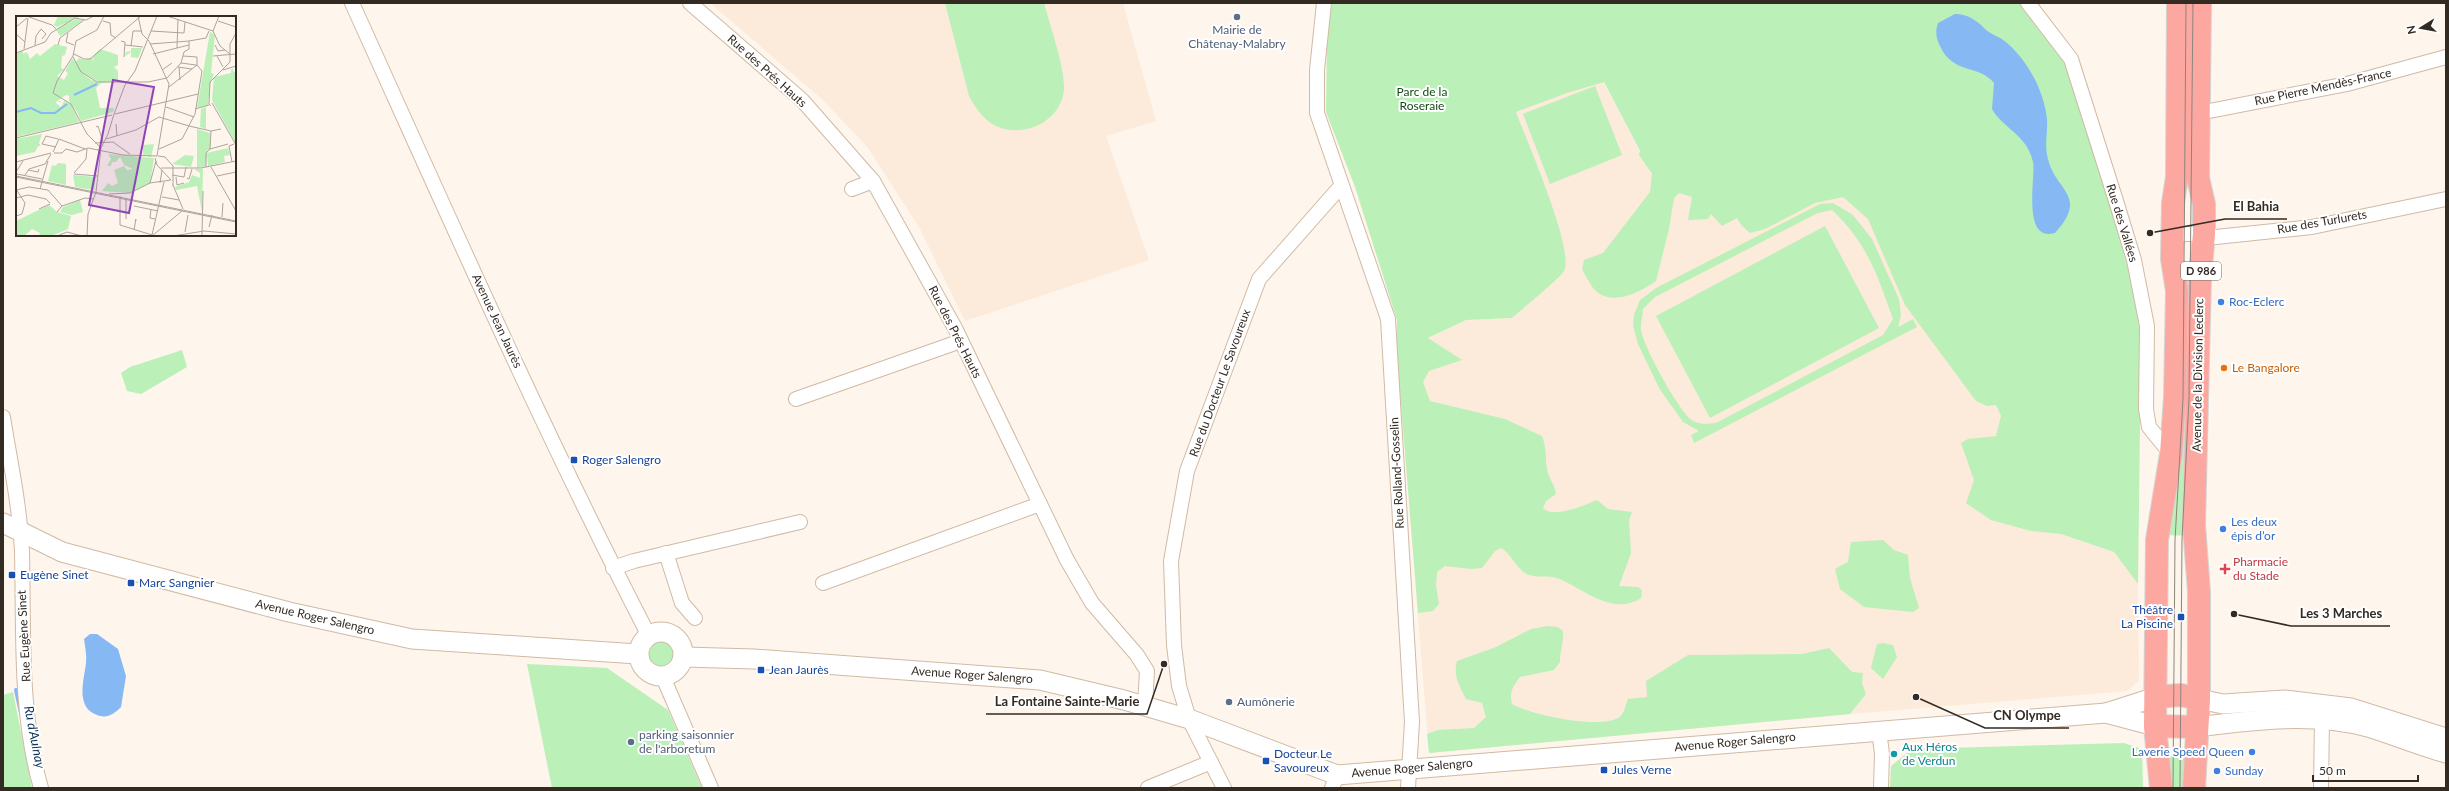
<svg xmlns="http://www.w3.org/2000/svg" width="2449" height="791" font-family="Lato,sans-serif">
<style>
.built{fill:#fcebda}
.green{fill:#bbf0b8;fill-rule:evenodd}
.water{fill:#86b9f3}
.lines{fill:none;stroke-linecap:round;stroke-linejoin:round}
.stream{stroke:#86b9f3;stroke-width:4}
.street-casing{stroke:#d0baa4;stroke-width:16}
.secondary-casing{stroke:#d0baa4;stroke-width:21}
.primary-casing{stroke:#d6d4d3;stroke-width:24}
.street{stroke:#fff;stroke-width:14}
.secondary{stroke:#fff;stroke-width:19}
.primary{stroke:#fda7a1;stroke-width:22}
.tram{stroke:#8d847c;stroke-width:1}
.service-dot{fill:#5c6f8a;stroke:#fff;stroke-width:1.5}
.shop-dot{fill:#3f7fe0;stroke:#fff;stroke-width:1.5}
.food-dot{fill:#e8710a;stroke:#fff;stroke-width:1.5}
.transit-dot{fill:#1a4fb4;stroke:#fff;stroke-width:1.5}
.health-dot{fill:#e0444e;stroke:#fff;stroke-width:1.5}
.culture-dot{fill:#0f9aa8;stroke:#fff;stroke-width:1.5}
.labels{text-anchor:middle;stroke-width:4;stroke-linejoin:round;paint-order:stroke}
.shield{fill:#fff;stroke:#706a64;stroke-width:1}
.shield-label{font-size:11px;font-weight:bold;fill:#332a22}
.service-label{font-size:12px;fill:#4e5e75;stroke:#fff;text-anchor:start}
.street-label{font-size:12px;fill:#332a22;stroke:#fff}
.park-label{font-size:12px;fill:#124b13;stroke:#fff}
.shop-label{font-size:12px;fill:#366cbe;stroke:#fff;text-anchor:start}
.food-label{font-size:12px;fill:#c56008;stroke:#fff;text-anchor:start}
.transit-label{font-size:12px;fill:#164399;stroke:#fff;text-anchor:start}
.health-label{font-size:12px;fill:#be3a42;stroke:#fff;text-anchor:start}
.culture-label{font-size:12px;fill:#0d838f;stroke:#fff;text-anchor:start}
.water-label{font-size:13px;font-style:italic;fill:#0e3358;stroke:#fff}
.inset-river{fill:none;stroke:#86b9f3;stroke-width:2}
.inset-road{fill:none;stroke:#ada49b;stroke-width:1}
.view{fill:#9045b6;fill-opacity:0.15;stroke:#9045b6;stroke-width:2}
.inset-edge{fill:none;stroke:#332a22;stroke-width:2}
.leader{fill:none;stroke:#332a22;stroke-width:1.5}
.callout-dot{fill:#332a22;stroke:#fff;stroke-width:1.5}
.callout-label{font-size:13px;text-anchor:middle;font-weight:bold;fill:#332a22;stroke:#fff;stroke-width:4;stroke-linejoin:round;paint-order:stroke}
</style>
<rect width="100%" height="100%" fill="#fef5ec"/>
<g class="built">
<polygon points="710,3 1123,3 1156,121 1106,136 1149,260 965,321 919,227 868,148 823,100"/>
<polygon points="1602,79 1657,185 1809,107 1964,336 2001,416 1996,435 2002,438 2070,537 2114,552 2138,584 2139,681 2127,691 1850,714 1429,753 1397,354 1466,320 1512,318 1557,222 1516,112"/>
</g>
<g class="green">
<path d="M945,3H1044C1050,25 1065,68 1064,89C1062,122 1021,140 994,125C983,119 975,107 969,96Z"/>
<path d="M1332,3H2020L2072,71L2135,293L2141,345L2138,584L2114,552L2061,534L2031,531L1991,520L1966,503L1974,480L1961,443L1968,439L1997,436L1996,435L2001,416L1996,405L1987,406L1976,401L1905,305L1868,219L1843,197L1815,203L1765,229L1750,233L1742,226L1737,218L1722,226L1711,214L1708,219L1688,220L1692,197L1679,193L1674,198L1669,229L1656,281C1639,293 1610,308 1593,288C1589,282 1585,275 1582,269L1584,260L1603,253L1650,192L1652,174L1639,155L1640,151L1604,82L1567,93L1516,112C1526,139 1575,250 1564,271C1559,279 1521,310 1512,318L1466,320L1428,338L1462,360L1429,371L1423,382L1430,401L1505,419L1542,436C1548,451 1544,463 1549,476C1552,483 1555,486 1556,494L1546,501L1543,508C1553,519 1585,505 1597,500L1608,509L1632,512L1629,520L1631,553L1619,586L1638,587L1642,590L1641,598C1612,617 1583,588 1557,578C1548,575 1538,578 1529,575C1517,571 1512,554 1501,548L1495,551L1482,568L1471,569L1445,566L1437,572L1436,586L1439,604L1433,611L1418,613L1397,354V320L1355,187L1326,112L1327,36Z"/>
<polygon points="1595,86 1622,155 1550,184 1523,114"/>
<path d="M1833,203L1853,215L1872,239L1899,299L1901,315L1898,327L1913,319L1917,327L1694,443L1691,435L1699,431L1683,422L1659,388L1638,344L1633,326L1634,315L1640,300L1656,288L1820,204ZM1832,210C1867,243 1877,274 1893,319L1883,335L1716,423C1706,424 1697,425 1689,418C1676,405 1644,348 1641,330C1640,324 1643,315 1643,309L1655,297L1818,213Z"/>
<polygon points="1825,226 1879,328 1710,418 1656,316"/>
<polygon points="2177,264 2199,264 2194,536 2164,535"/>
<polygon points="182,350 187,367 141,394 127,391 121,373 130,367"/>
<polygon points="1883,540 1894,550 1908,555 1910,578 1919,608 1913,612 1864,607 1840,589 1835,569 1848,562 1851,542"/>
<path d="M1548,626L1558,627L1563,631C1564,641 1560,651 1560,662L1554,670L1520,677C1513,686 1509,692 1512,704C1531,715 1598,729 1618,718C1625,714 1625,705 1628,699L1647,697L1646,681L1688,655L1802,654L1829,648L1852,672L1863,673L1862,683L1866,694L1850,714L1429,753L1427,734L1438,730L1474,728L1486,717L1482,703L1466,699C1459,685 1453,676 1457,661L1496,647L1531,629Z"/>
<circle cx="661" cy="654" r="14"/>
<polygon points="1883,643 1893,645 1897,657 1883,679 1871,668 1877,644"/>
<polygon points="527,664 607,668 668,710 702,788 552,788"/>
<polygon points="13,692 32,788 3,788 3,695"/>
<polygon points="2124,743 2142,749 2143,788 1890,788 1891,766 1912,749"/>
<polygon points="2163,755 2187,755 2187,788 2167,788"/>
</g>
<g class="water">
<path d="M1955,14C1967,13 1979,22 1986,30C1992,35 2001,37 2007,43C2028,61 2044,91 2047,119C2048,132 2044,145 2048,159C2056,192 2089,195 2055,233C2021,243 2036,176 2033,162C2027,134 2002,128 1992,109L1994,83C1979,64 1953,75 1940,46C1936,38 1935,32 1938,23Z"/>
<path d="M90,634H97L118,649L126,676L121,707C114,714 107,719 97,715C75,707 84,680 86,663C87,655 85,647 84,639Z"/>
</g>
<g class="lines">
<polyline class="stream" points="16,690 21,713"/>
<g class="street-casing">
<g id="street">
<path d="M352,3C448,215 542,429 649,636"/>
<polyline points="690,3 802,100 873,181 955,328 1067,560 1092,603 1137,655 1147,671 1145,706"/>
<polyline points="1324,3 1317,70 1317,113 1388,319 1412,722 1408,788"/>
<polyline points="2028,3 2071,59 2117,204 2134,260 2147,326 2146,409 2149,427 2171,454"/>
<polyline points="2199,113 2347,84 2446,57"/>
<polyline points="852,189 873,181"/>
<polyline points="2173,234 2204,234 2216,237 2312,227 2446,199"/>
<polyline points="796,399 961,341"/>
<path d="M3,417C10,461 20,507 22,552C24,630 19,712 41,788"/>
<polyline points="666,553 682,603 695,618"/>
<polyline points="613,568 634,561 800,522"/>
<polyline points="823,583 1040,504"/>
<polyline points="663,677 711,788"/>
<polyline points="1879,730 1882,754 1881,788"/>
<polyline points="1148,788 1211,762"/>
<polyline points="1224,788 1189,719 1179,686 1174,645 1171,561 1187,471 1259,279 1341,186"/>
<polyline points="1332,788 1337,775"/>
<polyline points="2321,788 2322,719"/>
</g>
</g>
<g class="secondary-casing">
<g id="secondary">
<polyline points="3,523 62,552 289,612 412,639 638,654"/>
<circle cx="661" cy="654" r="22"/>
<polyline points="684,657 754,659 1040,680 1124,700 1189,719 1337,775 2106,713 2156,697"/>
<polyline points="2199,699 2223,704 2285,700 2351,708 2446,738"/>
<polyline points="2106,713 2155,726"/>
<path d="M2196,727C2253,720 2311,712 2368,727C2394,735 2420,746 2446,753"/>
</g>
</g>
<g class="primary-casing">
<g id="primary">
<polyline points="2156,697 2181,695 2199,699"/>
<polyline points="2155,726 2196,727"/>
<polyline points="2161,788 2155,726 2157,540 2171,454 2175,397 2177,291 2172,259 2173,203 2177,177 2178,3"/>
<polyline points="2194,788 2199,699 2199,592 2194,525 2200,277 2204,234 2204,204 2198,178 2200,3"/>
</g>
</g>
<use href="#street" class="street"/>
<use href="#secondary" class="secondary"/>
<use href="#primary" class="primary"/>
<g class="tram">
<polyline points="2173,788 2175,540 2183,399 2186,3"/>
<polyline points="2180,788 2182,540 2189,399 2193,3"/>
</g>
</g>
<g class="service-dot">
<circle cx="1237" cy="17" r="4"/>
<circle cx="1229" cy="702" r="4"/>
<circle cx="631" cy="742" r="4"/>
</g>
<g class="shop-dot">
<circle cx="2221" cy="302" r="4"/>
<circle cx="2223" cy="529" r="4"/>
<circle cx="2252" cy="752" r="4"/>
<circle cx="2217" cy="771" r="4"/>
</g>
<circle class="food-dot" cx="2224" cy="368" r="4"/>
<g class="transit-dot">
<rect x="570" y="456" width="8" height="8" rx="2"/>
<rect x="8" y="571" width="8" height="8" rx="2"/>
<rect x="127" y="579" width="8" height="8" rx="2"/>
<rect x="2177" y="613" width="8" height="8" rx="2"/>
<rect x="757" y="666" width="8" height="8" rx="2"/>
<rect x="1262" y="757" width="8" height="8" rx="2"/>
<rect x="1600" y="766" width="8" height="8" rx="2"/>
</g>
<path class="health-dot" d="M2223 563h4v4h4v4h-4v4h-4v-4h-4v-4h4z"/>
<circle class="culture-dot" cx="1894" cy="754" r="4"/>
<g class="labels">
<rect class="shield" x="2181" y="262" width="40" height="18" rx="3"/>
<g class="shield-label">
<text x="2201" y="275">D 986</text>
</g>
<g class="service-label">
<text x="1237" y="34" text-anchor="middle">Mairie de<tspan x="1237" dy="14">Châtenay-Malabry</tspan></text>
<text x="1237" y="706">Aumônerie</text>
<text x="639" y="739">parking saisonnier<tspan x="639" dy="14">de l'arboretum</tspan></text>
</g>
<g class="street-label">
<text transform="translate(767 71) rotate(42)" y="4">Rue des Prés Hauts</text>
<text transform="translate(2323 87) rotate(-12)" y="4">Rue Pierre Mendès-France</text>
<text transform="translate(2322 222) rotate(-10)" y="4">Rue des Turlurets</text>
<text transform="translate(2122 223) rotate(73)" y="4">Rue des Vallées</text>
<text transform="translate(497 321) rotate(65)" y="4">Avenue Jean Jaurès</text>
<text transform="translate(955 332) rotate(63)" y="4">Rue des Prés Hauts</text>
<text transform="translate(2198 375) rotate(-89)" y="4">Avenue de la Division Leclerc</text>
<text transform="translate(1220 383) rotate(-70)" y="4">Rue du Docteur Le Savoureux</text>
<text transform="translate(1397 473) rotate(-93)" y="4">Rue Rolland-Gosselin</text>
<text transform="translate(315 617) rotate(13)" y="4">Avenue Roger Salengro</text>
<text transform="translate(24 636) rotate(-93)" y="4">Rue Eugène Sinet</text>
<text transform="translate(972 675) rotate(4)" y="4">Avenue Roger Salengro</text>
<text transform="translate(1735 742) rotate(-5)" y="4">Avenue Roger Salengro</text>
<text transform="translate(1412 768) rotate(-5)" y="4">Avenue Roger Salengro</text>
</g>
<g class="park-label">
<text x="1422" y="96">Parc de la<tspan x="1422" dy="14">Roseraie</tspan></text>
</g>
<g class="shop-label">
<text x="2229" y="306">Roc-Eclerc</text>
<text x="2231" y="526">Les deux<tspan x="2231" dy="14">épis d’or</tspan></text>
<text x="2244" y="756" text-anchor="end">Laverie Speed Queen</text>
<text x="2225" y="775">Sunday</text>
</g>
<g class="food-label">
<text x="2232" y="372">Le Bangalore</text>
</g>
<g class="transit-label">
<text x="582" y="464">Roger Salengro</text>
<text x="20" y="579">Eugène Sinet</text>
<text x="139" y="587">Marc Sangnier</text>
<text x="2173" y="614" text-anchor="end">Théâtre<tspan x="2173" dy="14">La Piscine</tspan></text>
<text x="769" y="674">Jean Jaurès</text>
<text x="1274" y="758">Docteur Le<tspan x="1274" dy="14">Savoureux</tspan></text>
<text x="1612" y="774">Jules Verne</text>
</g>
<g class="health-label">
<text x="2233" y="566">Pharmacie<tspan x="2233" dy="14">du Stade</tspan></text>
</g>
<g class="culture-label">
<text x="1902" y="751">Aux Héros<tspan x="1902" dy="14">de Verdun</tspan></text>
</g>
<g class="water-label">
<text transform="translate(35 737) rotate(79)" y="5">Ru d'Aulnay</text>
</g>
</g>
<g transform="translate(16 16)">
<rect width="220" height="220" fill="#fef5ec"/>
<path d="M42,0H65L41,11L36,8L38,9ZM60,3L67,4L45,20L42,17L40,14L51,7L53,9L52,7ZM194,16L199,19L195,57L198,58L194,68L192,89L181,92ZM39,28L51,31L49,39L46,40L45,52L48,53L41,60L48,64L52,57L49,55L56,43L60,46L63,42L69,44L76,41L78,47L77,40L84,33L102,39V49L98,51L102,55V65L85,67L63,55L75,64L85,67L80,72L84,92H98L97,96L65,105L61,96L53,85V80L50,79L41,85H44L46,87L41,85L40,87L45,91L48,85L55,88L63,106L0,121V38L7,34V38L11,36L14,43L21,37L24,40ZM115,32H126L122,42L115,41V36L109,40L110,36L115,35ZM216,52L218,56H220V128L196,84L198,61L215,57ZM190,91V113L184,111L185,93L181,95ZM181,113L194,117V133L191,135L190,150L181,152ZM26,118L23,127L25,130H22L19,136L0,140V123ZM138,128L135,141L127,139V129ZM212,132L214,139L208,140L209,146L192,150L191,137ZM92,138L138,142L134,167L113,177L86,175L92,167L96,170L102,167L98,154L108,150L111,154L117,153L108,149L104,141L100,146H96L95,150H91L95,143ZM169,139L178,140L175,151L156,148ZM42,147L50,148V169L32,165L36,149L39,150ZM178,153H187L186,196L181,170L160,174L159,171L173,166L176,159L184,162V157ZM57,159L80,161L78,174L59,171ZM64,184L67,196L56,199L44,196L47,191ZM33,189L41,196L55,200L52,213L35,220H23L24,217L16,213L8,220H0V205Z" fill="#bbf0b8"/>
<path class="inset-river" d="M58,79L81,68M0,96L15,92L25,97H39L51,88"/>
<path class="inset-road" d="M122,0L126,18L133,25L153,68L141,140M151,0L197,15M13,1L36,9L40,13M87,5L94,7L95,19L100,22M202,5L220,11M0,11L11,2M135,15L168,17L169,6M197,15L204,30L214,38M197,15L203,0M52,17L50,26L58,29M0,18L9,26M105,25L109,26L108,41M134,28L173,25M19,29L20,20L25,13L30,18L26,23M42,29L44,22L68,4M109,29L127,31M199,29L202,35L209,34M115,30L117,15H126M161,32L162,3M8,33L12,2M0,37L29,26L35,17L59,2L70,4L78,0M58,38L68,43H74L125,0M137,38L173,29M167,40L181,41V49M197,40L220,38M201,40L207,51M57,41L65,56L81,66H132L151,62L165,47L168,36L173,33V25L190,22L193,15M165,47L180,49M162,51L176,53M163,51L164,64M146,54L156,47M207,54L220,50M153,71L181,49M196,87L220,129M195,90L193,88L194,66L214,46V28L220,17M150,91L178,101M179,93L193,89M98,98L109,69L119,55L141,0M99,98L182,78M100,108L101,120M173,110L195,115L205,113M80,111L82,110L87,126M0,122L96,99M43,123L69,133M90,123L120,114L143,101L173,110M79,127L97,126L114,138M40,131L26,128L30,120L42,123M85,132L71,118L55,88L37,77L41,65L57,40L60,25L81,14L88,0M143,133L166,123L179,98L186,55L181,49M194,133L212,128M37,136L43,123M38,137H46L50,133L61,136L72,132L107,139L141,140M142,140L149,141L157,150V170M139,142L141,149L155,164M0,146L35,137M216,146L213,130L218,128M190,151V137L194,133L195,115M195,151L220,195M145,152H185L220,145M12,154L22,156L23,153M0,156L7,145M58,157L70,143L71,133M1,158L26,163M58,158L82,160M9,159L13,153L29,148L35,138M156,159L168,161L170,151M0,160L220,205M201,160L220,156M0,161L220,206M160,161L161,169L168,167M171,162L173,163L176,153M134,167L140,145M144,167L146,154M157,169L167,193M0,173L9,187L6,198L0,200M24,173L32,145M0,174L13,171L32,174L46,190M93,178L114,177L134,167L155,164M104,180V209L136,219L148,166M146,181L163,184M0,182L12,179L30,183L34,187M110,183V203M118,190L142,195M23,193L34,188M135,193L134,202L139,203M41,196L46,190L69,182L77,183M206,201L207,187M193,211L196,199M118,214L120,203L119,205M169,216L172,199M41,220L51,216L66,220M71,220L72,198L80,176L85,132L92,118L98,98M136,220L166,195M157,220L188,215L220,218M186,220L187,175"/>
<path class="view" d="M97,64L138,71L113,197L73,189Z"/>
<rect width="220" height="220" class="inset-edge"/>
</g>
<path class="leader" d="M2150 233L2225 219H2287M2234 614L2291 626H2390M1164 664L1147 714H986M1916 697L1985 728H2069"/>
<g class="callout-dot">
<circle cx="2150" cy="233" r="4"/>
<circle cx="2234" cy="614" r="4"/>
<circle cx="1164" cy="664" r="4"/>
<circle cx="1916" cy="697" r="4"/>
</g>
<g class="callout-label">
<text x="2256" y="211">El Bahia</text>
<text x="2341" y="618">Les 3 Marches</text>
<text x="1067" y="706">La Fontaine Sainte-Marie</text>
<text x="2027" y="720">CN Olympe</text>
</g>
<rect width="2449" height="791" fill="none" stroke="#332a22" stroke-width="8"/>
<g transform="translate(2421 28) rotate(259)" stroke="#ffffff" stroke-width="3" paint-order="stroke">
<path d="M0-3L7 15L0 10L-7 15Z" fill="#332a22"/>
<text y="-6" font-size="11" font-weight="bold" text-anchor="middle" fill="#332a22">N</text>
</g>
<path d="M2313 775v6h105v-6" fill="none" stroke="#332a22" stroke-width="2"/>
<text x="2319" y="775" font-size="12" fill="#332a22" stroke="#ffffff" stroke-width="3" paint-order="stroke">50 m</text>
</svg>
